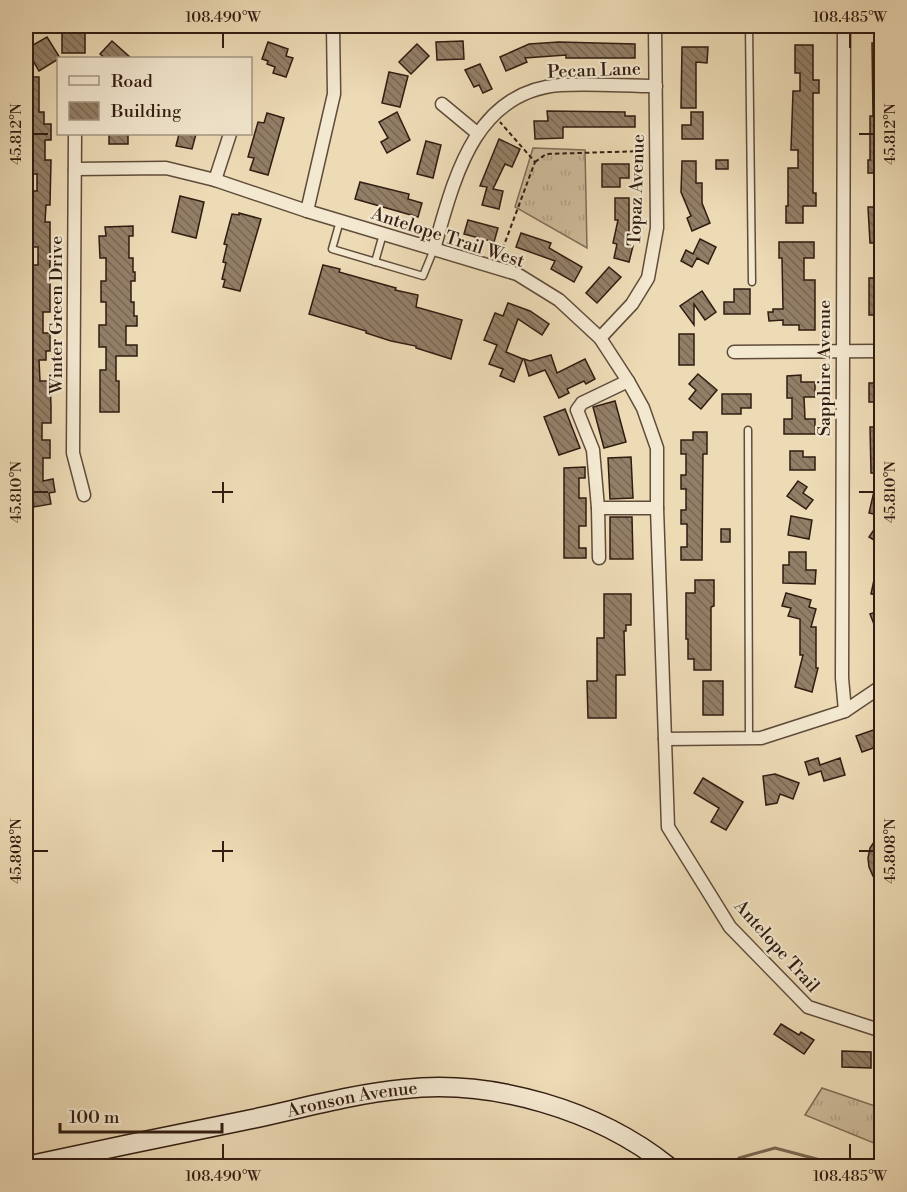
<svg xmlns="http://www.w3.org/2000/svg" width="907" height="1192" font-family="'Libre Bodoni',serif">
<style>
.grass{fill:url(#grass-tufts);stroke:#7f6c56;stroke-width:1.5}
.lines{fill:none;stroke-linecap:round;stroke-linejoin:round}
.stream{stroke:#7b6852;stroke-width:3}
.building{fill:url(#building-back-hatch);stroke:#311c11;stroke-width:1.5}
.lane-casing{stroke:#604c3a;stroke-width:9}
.street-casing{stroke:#604c3a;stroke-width:15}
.secondary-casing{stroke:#311c11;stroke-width:21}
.path{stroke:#311c11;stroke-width:2;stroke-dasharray:4.5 3;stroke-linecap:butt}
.lane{stroke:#f3e8d0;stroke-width:6}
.street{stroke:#f3e8d0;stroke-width:12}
.secondary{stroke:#f3e8d0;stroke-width:18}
.ticks{fill:none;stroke:#311c11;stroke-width:2}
.labels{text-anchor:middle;stroke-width:4.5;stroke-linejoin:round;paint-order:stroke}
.street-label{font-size:18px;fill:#311c11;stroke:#f3e8d0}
.neatline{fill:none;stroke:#311c11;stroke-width:2}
.ticks-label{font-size:15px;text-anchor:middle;fill:#311c11}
</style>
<defs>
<pattern id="grass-tufts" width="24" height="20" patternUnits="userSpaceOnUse" patternTransform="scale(1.5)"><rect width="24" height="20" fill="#cdbb9a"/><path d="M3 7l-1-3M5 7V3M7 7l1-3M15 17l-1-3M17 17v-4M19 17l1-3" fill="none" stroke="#b0a084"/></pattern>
<pattern id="building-back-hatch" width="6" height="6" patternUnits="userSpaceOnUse" patternTransform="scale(1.5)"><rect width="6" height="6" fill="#937f67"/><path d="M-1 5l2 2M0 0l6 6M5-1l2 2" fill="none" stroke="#796753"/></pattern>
</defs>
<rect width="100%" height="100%" fill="#eddbb6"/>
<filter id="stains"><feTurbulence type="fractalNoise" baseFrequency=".00333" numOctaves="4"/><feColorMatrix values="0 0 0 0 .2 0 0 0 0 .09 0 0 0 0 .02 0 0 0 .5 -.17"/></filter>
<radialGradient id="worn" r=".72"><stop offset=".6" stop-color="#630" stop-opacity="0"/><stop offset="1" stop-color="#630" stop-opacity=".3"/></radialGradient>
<g class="grass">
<polygon points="533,148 585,150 587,248 515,207"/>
<polygon points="822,1088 881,1108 881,1146 805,1115"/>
</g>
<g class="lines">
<polyline class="stream" points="732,1166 739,1158 775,1148 843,1166"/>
</g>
<g class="building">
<rect x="62" y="29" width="23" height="24"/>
<polygon points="47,37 60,58 39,71 26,49"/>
<polygon points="112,41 131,58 105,58 100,54"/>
<polygon points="463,41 464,59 437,60 436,42"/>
<polygon points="268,42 288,49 286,56 293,58 286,77 273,73 275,67 267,64 268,61 262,59"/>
<polygon points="559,42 635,44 635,58 566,58 566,55 525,58 527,62 506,71 500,57 529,44"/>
<polygon points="872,43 882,43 882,173 868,173 868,160 870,160 870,116 873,116"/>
<polygon points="417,44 429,56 411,74 399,62"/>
<polygon points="795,45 813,45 813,80 819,80 819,93 813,93 813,193 816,193 816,206 803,206 803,223 786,223 786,206 788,206 788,168 798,168 798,150 791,150 793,91 800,91 800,73 795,73"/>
<polygon points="682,47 708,47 707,63 696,62 696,108 681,108"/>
<polygon points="480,64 492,89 483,93 479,85 474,87 465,70"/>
<polygon points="389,72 408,76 400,107 382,103"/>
<polygon points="26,77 39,77 39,112 44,112 44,124 51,124 51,140 45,140 45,160 51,160 50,205 46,205 45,222 50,222 50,312 43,312 43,333 50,333 50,351 46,351 46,360 39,360 40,381 50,381 51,406 51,423 42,423 42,440 50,440 50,458 43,458 43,481 53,479 55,492 49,493 51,504 34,507 28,473 26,473 26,297 27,297 27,265 38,265 38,247 27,247 26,191 37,191 37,174 28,174 30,99 26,99"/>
<polygon points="547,111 625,112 625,116 635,116 635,127 563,127 563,138 535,139 534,121 548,121"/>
<polygon points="397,112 410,140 387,153 381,142 388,138 379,122"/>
<polygon points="691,112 703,112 703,139 682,139 682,125 691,125"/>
<polygon points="267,113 284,118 268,175 250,170 254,158 248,157 258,122 264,123"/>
<rect x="109" y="134" width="19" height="10"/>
<polygon points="179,134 196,134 192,149 176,146"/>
<polygon points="499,139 520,149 512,167 505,164 493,189 503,191 499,209 482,205 487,187 480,186"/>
<polygon points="426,141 441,145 433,178 417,174"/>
<rect x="716" y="160" width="12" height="9"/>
<polygon points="682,161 696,161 696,183 702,183 702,203 710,223 692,231 687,218 691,216 681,192"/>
<polygon points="602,164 629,164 629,178 620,178 620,187 602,187"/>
<polygon points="360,182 409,194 408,199 422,203 418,217 355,199"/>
<polygon points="180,196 204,202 196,238 172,232"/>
<polygon points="615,198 629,198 629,233 626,244 633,246 629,262 614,258 617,244 613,243 618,220 615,220"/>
<polygon points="868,207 882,207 882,243 870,243"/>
<polygon points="239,213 261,219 240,291 223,287 225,280 222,279 226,263 223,262 227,245 224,244 232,214 239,215"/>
<polygon points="468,220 498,228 494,242 464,234"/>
<polygon points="133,226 133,236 129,236 129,258 133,258 133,272 135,272 135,281 131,281 131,302 134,302 134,316 137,316 137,326 126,326 126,345 137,345 137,356 116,356 116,381 119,381 119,412 100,412 100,370 106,370 106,347 99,347 99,325 106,325 106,302 101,302 101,281 106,281 106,258 100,258 99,236 106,236 105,227"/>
<polygon points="521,233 551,243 549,248 582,267 574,282 551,269 555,261 516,247"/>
<polygon points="700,239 716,247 708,264 697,258 692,267 681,261 686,250 693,254"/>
<polygon points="779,242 814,242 814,258 804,258 804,280 815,280 815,330 799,330 799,325 783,325 783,320 769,321 768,312 773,312 773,309 783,309 782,258 779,258"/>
<polygon points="323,265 340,269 339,272 396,288 395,290 418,295 416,307 462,320 451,359 416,348 416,346 391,341 366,333 366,331 309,314"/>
<polygon points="609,267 621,277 597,303 586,293"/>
<rect x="869" y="278" width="13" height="37"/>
<polygon points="734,289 750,289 750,314 724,314 724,302 734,302"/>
<polygon points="702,291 716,312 705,320 694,304 694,325 680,306"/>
<polygon points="508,303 530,311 549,324 542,335 518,319 506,352 523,359 514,382 500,376 503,369 489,364 497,345 484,340 495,313 503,316"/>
<rect x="679" y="334" width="15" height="31"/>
<polygon points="551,355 557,373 585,359 595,379 586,384 584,381 567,389 569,393 559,398 545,370 529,376 524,359 530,361"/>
<polygon points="698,374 717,390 701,409 689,399 696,390 689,384"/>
<polygon points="801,375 801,382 815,382 815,397 804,397 805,419 815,419 815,434 784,434 784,419 792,419 792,398 787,398 787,376"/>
<rect x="869" y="383" width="13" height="19"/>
<polygon points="722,394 751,394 751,408 741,408 741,414 722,414"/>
<polygon points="615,401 626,442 604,448 593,407"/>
<polygon points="565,409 580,448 559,455 544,417"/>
<polygon points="870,427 882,427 882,473 871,473"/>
<polygon points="693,432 707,432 707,454 703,454 702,560 681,560 681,547 687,547 687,524 681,524 681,510 686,510 686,489 681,489 681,475 686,475 686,454 681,454 681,440 693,440"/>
<polygon points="790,451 803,451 803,457 815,457 815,470 790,470"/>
<polygon points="631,457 633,498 610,499 608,458"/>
<polygon points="585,467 585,478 579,478 579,498 586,498 586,526 579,526 579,548 586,548 586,558 564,558 564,468"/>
<polygon points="878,474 882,475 882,516 869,513"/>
<polygon points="798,481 807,487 803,493 813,500 806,509 787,496"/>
<polygon points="791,516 812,520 809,539 788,535"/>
<polygon points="610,517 632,517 633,559 610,559"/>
<polygon points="882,518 882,545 869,537"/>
<rect x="721" y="529" width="9" height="13"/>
<polygon points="789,552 806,552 806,570 816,570 815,584 783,583 783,565 789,565"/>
<polygon points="695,580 714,580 714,606 711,607 711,670 694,670 694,659 688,659 688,639 686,639 686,593 695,593"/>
<polygon points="874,580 882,582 882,596 871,594"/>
<polygon points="786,593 811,600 809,607 816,609 811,627 816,627 816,668 818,668 812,692 795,687 803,655 800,655 800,619 788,616 791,608 782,606"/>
<polygon points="604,594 631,594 631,625 626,625 626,631 624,631 625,675 616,675 616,718 588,718 587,681 597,681 597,638 604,638"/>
<polygon points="882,610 882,642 881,642 870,614"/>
<rect x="703" y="681" width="20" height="34"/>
<polygon points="882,727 882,745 862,752 856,736"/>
<polygon points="818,758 820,765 840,758 845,775 824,781 821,771 809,775 805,762"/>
<polygon points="775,774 799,783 793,799 780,794 777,803 766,805 763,776"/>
<polygon points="703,778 743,802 726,830 711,822 719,808 694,793"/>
<polygon points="882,830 882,886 873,876 869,867 868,858 870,848"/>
<polygon points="781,1024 799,1035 801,1032 814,1040 804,1054 774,1034"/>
<polygon points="842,1051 871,1052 871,1068 842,1067"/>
</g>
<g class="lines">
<g class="lane-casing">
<g id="lane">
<polyline points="749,26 752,282"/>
<polyline points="340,221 332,249 423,276 434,249"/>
<polyline points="375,262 383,234"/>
<polyline points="748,430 749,738"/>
</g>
</g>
<g class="street-casing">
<g id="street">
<polyline points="844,26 842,678 845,711"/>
<polyline points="442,104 477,133"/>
<polyline points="75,134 73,453 84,495"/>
<polyline points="75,169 166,168 215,180 307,211 517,274 559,300 600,338 628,381 643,408 657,448 657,508 668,827 730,927 808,1007 882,1031"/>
<polyline points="215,180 230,134"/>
<polyline points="307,211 334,94 333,26"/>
<path d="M434,249C454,180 473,92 560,85C592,83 625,86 656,86"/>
<polyline points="600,338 632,304 648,278 657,228 655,26"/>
<polyline points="734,352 882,351"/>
<polyline points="598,508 657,508"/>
<polyline points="599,558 598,508 593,450 577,410 582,403 628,381"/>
<polyline points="665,739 761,738 845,711 882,686"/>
</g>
</g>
<g class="secondary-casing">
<g id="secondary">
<path id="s1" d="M26,1166C101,1150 177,1134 252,1119C303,1108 352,1094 404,1089C493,1079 598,1110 668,1166"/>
</g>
</g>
<g class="path">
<polyline points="535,162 546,154 644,151"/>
<polyline points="500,256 535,162 500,122"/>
</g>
<use href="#lane" class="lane"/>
<use href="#street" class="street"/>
<use href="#secondary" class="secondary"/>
</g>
<path class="ticks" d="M223,33V48M850,33V48M33,134H48M859,134H874M223,482V503M33,492H48M212,492H233M859,492H874M223,841V862M33,851H48M212,851H233M859,851H874M223,1144V1159M850,1144V1159"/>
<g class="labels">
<g class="street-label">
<text transform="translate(594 70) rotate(-2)" y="6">Pecan Lane</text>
<text transform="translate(636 190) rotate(-88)" y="6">Topaz Avenue</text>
<text transform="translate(448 237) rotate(18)" y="6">Antelope Trail West</text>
<text transform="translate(56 315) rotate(-90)" y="6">Winter Green Drive</text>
<text transform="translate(824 368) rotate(-90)" y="6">Sapphire Avenue</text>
<text transform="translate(777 946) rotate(48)" y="6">Antelope Trail</text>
<text dy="6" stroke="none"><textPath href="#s1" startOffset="333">Aronson Avenue</textPath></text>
</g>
</g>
<rect width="907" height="1192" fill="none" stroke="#eddbb6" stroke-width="66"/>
<rect x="57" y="57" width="195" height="78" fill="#f3e8d0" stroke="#a59684" stroke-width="1.5"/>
<rect x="69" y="76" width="30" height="9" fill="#f3e8d0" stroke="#a59684" stroke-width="1.5"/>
<text x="111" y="87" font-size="18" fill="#311c11">Road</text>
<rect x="69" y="102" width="30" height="18" fill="url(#building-back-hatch)" stroke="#a59684" stroke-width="1.5"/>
<text x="111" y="117" font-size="18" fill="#311c11">Building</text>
<path d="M60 1123v9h162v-9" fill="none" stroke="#311c11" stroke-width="3"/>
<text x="69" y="1123" font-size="18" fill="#311c11" stroke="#f3e8d0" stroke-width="4.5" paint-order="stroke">100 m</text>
<rect x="33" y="33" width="841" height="1126" class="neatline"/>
<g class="ticks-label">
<text x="223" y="22">108.490°W</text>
<text x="850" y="22">108.485°W</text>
<text transform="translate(16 134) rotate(-90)" y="5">45.812°N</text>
<text transform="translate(890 134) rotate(-90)" y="5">45.812°N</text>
<text transform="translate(16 492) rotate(-90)" y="5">45.810°N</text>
<text transform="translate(890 492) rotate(-90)" y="5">45.810°N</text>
<text transform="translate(16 851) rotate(-90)" y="5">45.808°N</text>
<text transform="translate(890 851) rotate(-90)" y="5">45.808°N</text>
<text x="223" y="1181">108.490°W</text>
<text x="850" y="1181">108.485°W</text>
</g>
<rect width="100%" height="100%" filter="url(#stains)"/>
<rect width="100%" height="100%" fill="url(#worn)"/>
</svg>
